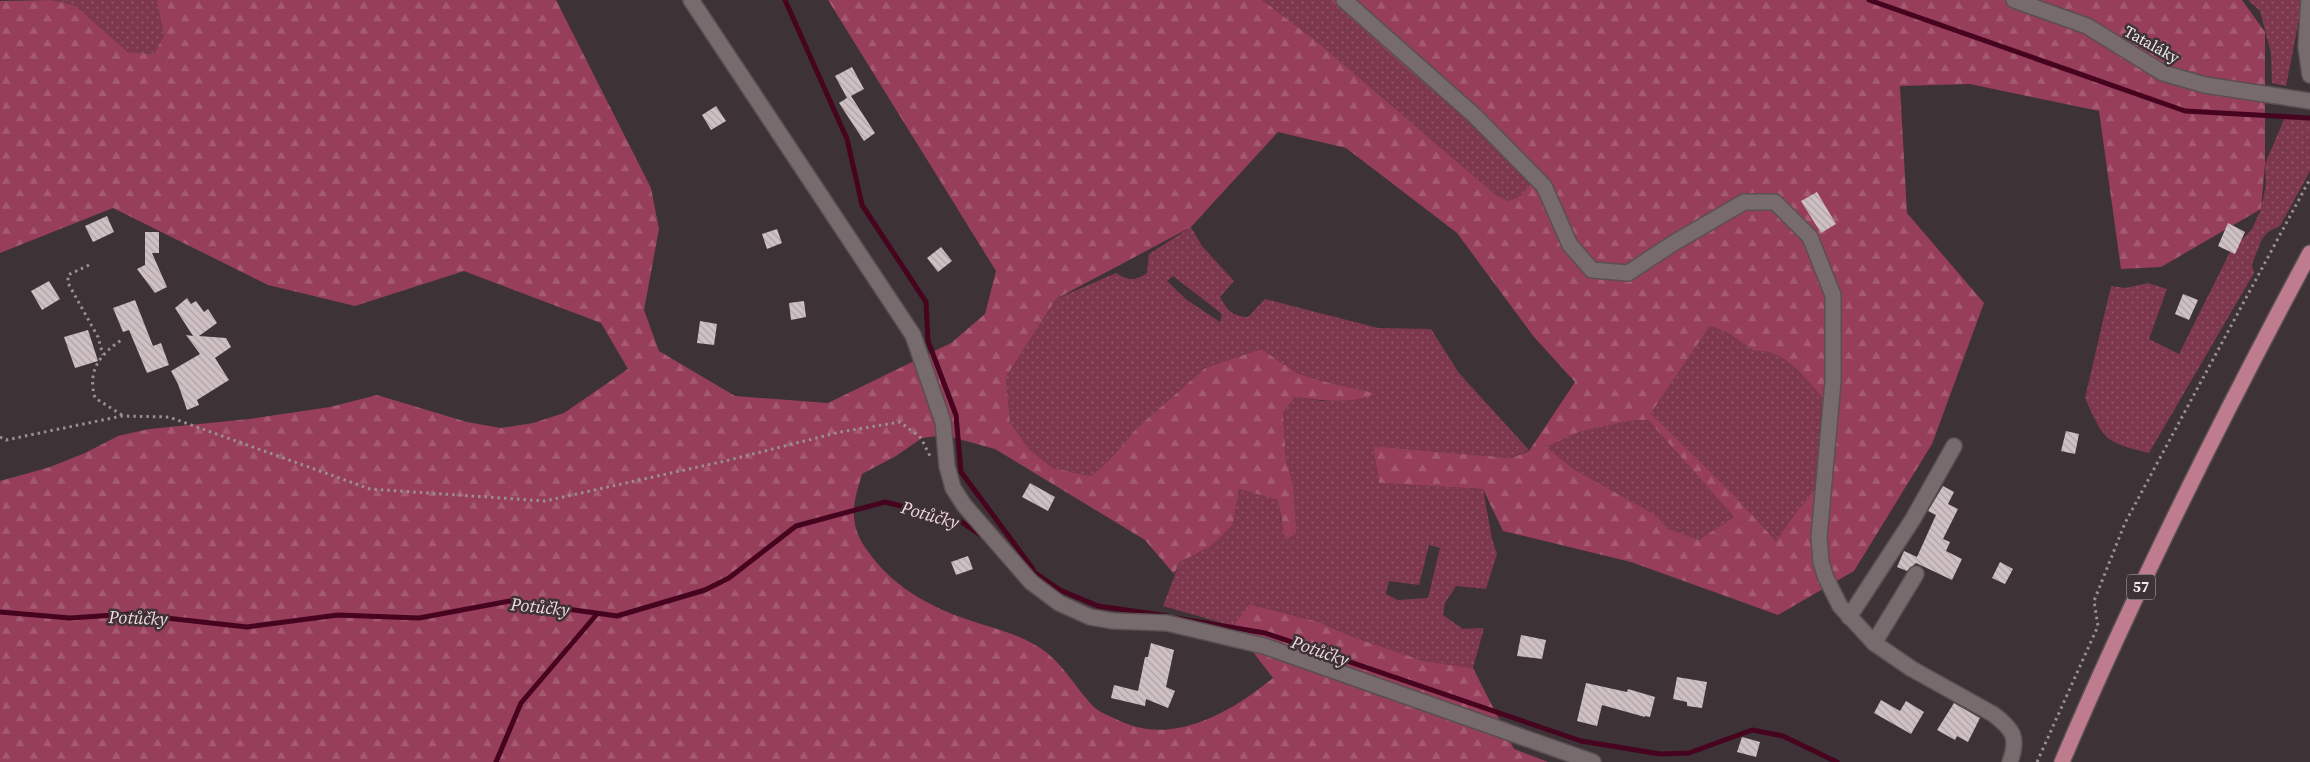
<svg xmlns="http://www.w3.org/2000/svg" width="2310" height="762" font-family="'Source Serif 4',serif">
<style>
.grass{fill:url(#grass-dots);fill-rule:evenodd}
.forest{fill:url(#forest-firs);fill-rule:evenodd}
.lines{fill:none;stroke-linecap:round;stroke-linejoin:round}
.stream{stroke:#46041f;stroke-width:5}
.building{fill:url(#building-back-hatch)}
.minor-casing{stroke:#5a5052;stroke-width:18}
.major-casing{stroke:#5a5052;stroke-width:18}
.path{stroke:#999092;stroke-width:3;stroke-dasharray:2.5 4;stroke-linecap:butt}
.minor{stroke:#786b6e;stroke-width:15}
.major{stroke:#be7c8e;stroke-width:15}
.labels{text-anchor:middle;stroke-width:5;stroke-linejoin:round;paint-order:stroke}
.shield{fill:#3d3235;stroke:#bcb4b5;stroke-width:1}
.shield-label{font-size:15px;font-weight:bold;fill:#f2ebec}
.street-label{font-size:16px;fill:#f2ebec;stroke:#3d3235}
.water-label{font-size:18px;font-style:italic;fill:#f5dae0;stroke:#3d3235}
</style>
<defs>
<pattern id="grass-dots" width="8" height="8" patternUnits="userSpaceOnUse" patternTransform="scale(1.25)"><rect width="8" height="8" fill="#7e384e"/><path d="M2 2h.1M6 6h.1" fill="none" stroke="#915568" stroke-width="1.8" stroke-linecap="round"/></pattern>
<pattern id="forest-firs" width="22" height="20" patternUnits="userSpaceOnUse" patternTransform="scale(1.25)"><rect width="22" height="20" fill="#963e5a"/><path d="M5 1l3.5 6h-7zM16 11l3.5 6h-7z" fill="#a55a72"/></pattern>
<pattern id="building-back-hatch" width="6" height="6" patternUnits="userSpaceOnUse" patternTransform="scale(1.25)"><rect width="6" height="6" fill="#cfc0c4"/><path d="M-1 5l2 2M0 0l6 6M5-1l2 2" fill="none" stroke="#aea2a5"/></pattern>
</defs>
<rect width="100%" height="100%" fill="#3d3235"/>
<g class="grass">
<polygon points="51,0 158,0 164,35 154,54 128,52 76,6"/>
<polygon points="1262,0 1330,0 1406,69 1485,134 1530,185 1521,195 1509,201 1496,195 1320,44"/>
<polygon points="2248,0 2303,0 2286,86 2272,83 2271,53 2260,11"/>
<path d="M2301,116L2310,118V171L2280,226L2268,232L2262,239L2252,264L2254,273L2149,453C2104,442 2104,440 2085,398L2111,286L2126,288L2148,283L2167,289L2149,339L2179,354L2230,252L2252,229L2261,209L2266,185L2265,164L2285,117Z"/>
<path d="M1191,227L1202,246L1234,281L1220,297C1227,310 1232,316 1248,317L1265,299L1378,328L1431,329L1459,373L1529,450L1511,458L1373,446L1379,483L1483,489L1492,539L1497,554L1486,589L1456,586L1445,603L1443,615L1463,629L1484,628L1473,668L1424,661L1353,637L1319,622L1251,604L1233,626L1163,606L1180,562L1211,546L1233,525L1239,489L1279,500L1281,523L1293,485L1286,460L1283,413L1295,397L1323,401L1375,393L1330,383L1299,374L1261,349L1205,368L1138,427L1110,459L1091,476L1053,468L1029,449L1010,422L1006,377L1056,299L1116,273C1129,281 1135,281 1147,273L1149,254ZM1173,276L1222,314L1220,322L1187,300L1167,281ZM1429,545L1440,548L1428,598L1398,600L1386,594L1389,581L1419,585Z"/>
<path d="M1710,326L1728,333L1754,351C1783,347 1808,381 1825,401L1820,484L1797,511L1776,541L1734,495L1651,413Z"/>
<polygon points="1635,420 1648,420 1734,517 1699,541 1669,529 1654,515 1572,468 1545,447 1579,432"/>
</g>
<path class="forest" d="M51,0L76,6L128,52L154,54L164,35L157,0H556L651,188L659,229L644,310L659,351L735,396L828,403L951,343L985,314L996,271L828,0H1262L1320,44L1496,195L1509,201L1521,195L1530,185L1485,134L1406,69L1330,0H2242L2265,32V164L2261,209L2161,267L2121,269L2099,111L1970,84L1900,86L1907,213L1984,303L1932,444L1854,571L1778,615L1631,562L1503,531L1483,489L1379,483L1373,446L1511,458L1529,451L1575,382L1534,337L1457,233L1346,148L1278,132L1191,227L1056,299L1006,377L1010,422L1029,449L1053,468L1091,476L1110,459L1138,427L1205,368L1261,349L1299,374L1330,383L1375,393C1356,405 1317,400 1295,397L1283,413L1286,460L1293,485L1296,530L1294,535L1285,539L1278,500L1239,489L1233,525L1211,546L1180,562L1174,574L1145,540L995,449L944,435L922,438L896,456L862,474C859,485 854,499 854,511C853,531 862,544 873,558C896,588 931,607 966,619C991,628 1014,632 1037,646C1061,660 1074,686 1093,706C1098,712 1108,715 1116,719C1171,748 1230,713 1273,678L1233,626L1250,604L1319,622L1353,637L1424,661L1473,668L1514,749L1548,762H0V481L50,467L85,453L118,436L149,429L249,419L330,407L377,395L467,422L501,428L533,423L564,413L628,369L601,323L464,271L355,306L268,285L113,208L0,253V1ZM1710,326L1728,333L1754,351C1783,347 1808,381 1825,401L1820,484L1797,511L1776,541L1734,495L1651,413ZM1635,420H1648L1734,517L1699,540L1669,529L1655,515L1572,468L1546,447L1579,432Z"/>
<g class="lines">
<g class="stream">
<polyline points="785,0 847,139 862,205 926,302 928,341 956,415 961,472 1033,569"/>
<polyline points="1869,0 2185,111 2310,118"/>
<polyline points="1025,566 1060,590 1098,606 1168,616"/>
<polyline points="0,612 70,618 130,614 247,627 338,615 419,618 510,601 617,616 705,590 729,578 796,526 885,502 960,521 985,538"/>
<polyline points="1176,618 1265,633 1581,741 1660,754 1689,753 1752,730 1783,736 1837,762"/>
<polyline points="496,762 521,703 597,614"/>
</g>
</g>
<g class="building">
<polygon points="852,67 864,89 851,96 875,133 864,141 839,103 850,96 847,98 835,76"/>
<polygon points="716,106 726,121 711,130 702,115"/>
<polygon points="1817,192 1836,224 1821,233 1801,201"/>
<polygon points="107,216 114,232 93,242 85,226"/>
<polygon points="2228,223 2245,232 2235,254 2218,246"/>
<polygon points="777,229 782,243 767,249 762,234"/>
<polygon points="145,232 159,232 159,253 152,253 167,287 155,293 137,269 145,265"/>
<polygon points="941,247 952,261 938,272 927,258"/>
<polygon points="49,281 60,299 42,310 31,291"/>
<polygon points="2183,294 2198,300 2189,320 2175,314"/>
<polygon points="187,298 191,304 196,301 204,312 208,309 217,323 199,336 226,338 231,347 215,358 229,380 197,400 199,405 187,410 178,384 171,371 200,354 186,335 193,336 175,308"/>
<polygon points="135,300 153,346 161,343 169,365 147,373 129,330 123,332 113,308"/>
<polygon points="804,301 806,317 791,320 789,303"/>
<polygon points="700,321 717,324 714,345 697,343"/>
<polygon points="88,330 98,361 75,368 64,337"/>
<polygon points="2066,431 2079,434 2075,454 2061,451"/>
<polygon points="1030,483 1055,497 1048,511 1022,497"/>
<polygon points="1943,486 1954,492 1948,504 1958,509 1943,539 1950,542 1946,551 1962,559 1952,580 1916,563 1907,571 1897,567 1904,551 1917,557 1936,515 1928,511"/>
<polygon points="968,556 973,569 956,575 951,562"/>
<polygon points="2000,562 2013,569 2005,584 1992,578"/>
<polygon points="1521,635 1546,640 1542,659 1517,656"/>
<polygon points="1151,643 1174,650 1166,687 1175,691 1168,708 1146,699 1145,706 1111,698 1114,685 1138,691 1145,657 1148,657"/>
<polygon points="1677,677 1707,682 1702,708 1687,706 1687,702 1673,699"/>
<polygon points="1586,683 1627,692 1628,689 1655,697 1650,717 1645,716 1645,717 1602,705 1597,726 1577,721"/>
<polygon points="1881,700 1900,711 1906,701 1924,712 1911,734 1874,713"/>
<polygon points="1954,703 1980,718 1968,742 1957,736 1955,740 1937,730"/>
<polygon points="1742,737 1760,742 1756,757 1737,752"/>
</g>
<g class="lines">
<g class="minor-casing">
<g id="minor">
<polyline points="691,0 913,335 943,422 947,466 953,488 964,505 1031,582 1059,603 1090,617 1113,621 1167,623 1264,646 1593,762"/>
<path d="M1344,0L1475,116L1544,186L1570,245L1592,270L1628,273L1672,244L1744,202H1775L1810,237L1833,295V382L1819,537L1821,562L1826,578L1840,606L1874,643L1912,669L1993,714C2013,729 2019,737 2010,762"/>
<polyline points="2014,0 2087,26 2163,73 2205,85 2310,101"/>
<polyline points="2309,0 2306,47 2310,75"/>
<polyline points="1849,617 1913,519 1954,446"/>
<polyline points="1874,643 1916,574"/>
</g>
</g>
<g class="major-casing">
<path id="major" d="M2062,762C2136,588 2221,419 2310,253"/>
</g>
<g class="path">
<polyline points="89,265 68,275 68,283 98,337 103,355"/>
<path d="M122,415L95,398C87,370 100,354 123,339"/>
<polyline points="0,437 6,440 122,416 169,417 370,489 545,501 725,461 840,432 900,422 921,438 930,456"/>
<polyline points="2037,762 2098,626 2094,601 2125,523 2310,179"/>
</g>
<use href="#minor" class="minor"/>
<use href="#major" class="major"/>
</g>
<g class="labels">
<rect class="shield" x="2127" y="574.5" width="28" height="25" rx="4"/>
<g class="shield-label">
<text x="2141" y="592">57</text>
</g>
<g class="street-label">
<text transform="translate(2152 44) rotate(29)" y="6">Tataláky</text>
</g>
<g class="water-label">
<text transform="translate(930 515) rotate(16)" y="6">Potůčky</text>
<text transform="translate(540 607) rotate(6)" y="6">Potůčky</text>
<text transform="translate(138 618) rotate(2)" y="6">Potůčky</text>
<text transform="translate(1320 651) rotate(19)" y="6">Potůčky</text>
</g>
</g>
</svg>
